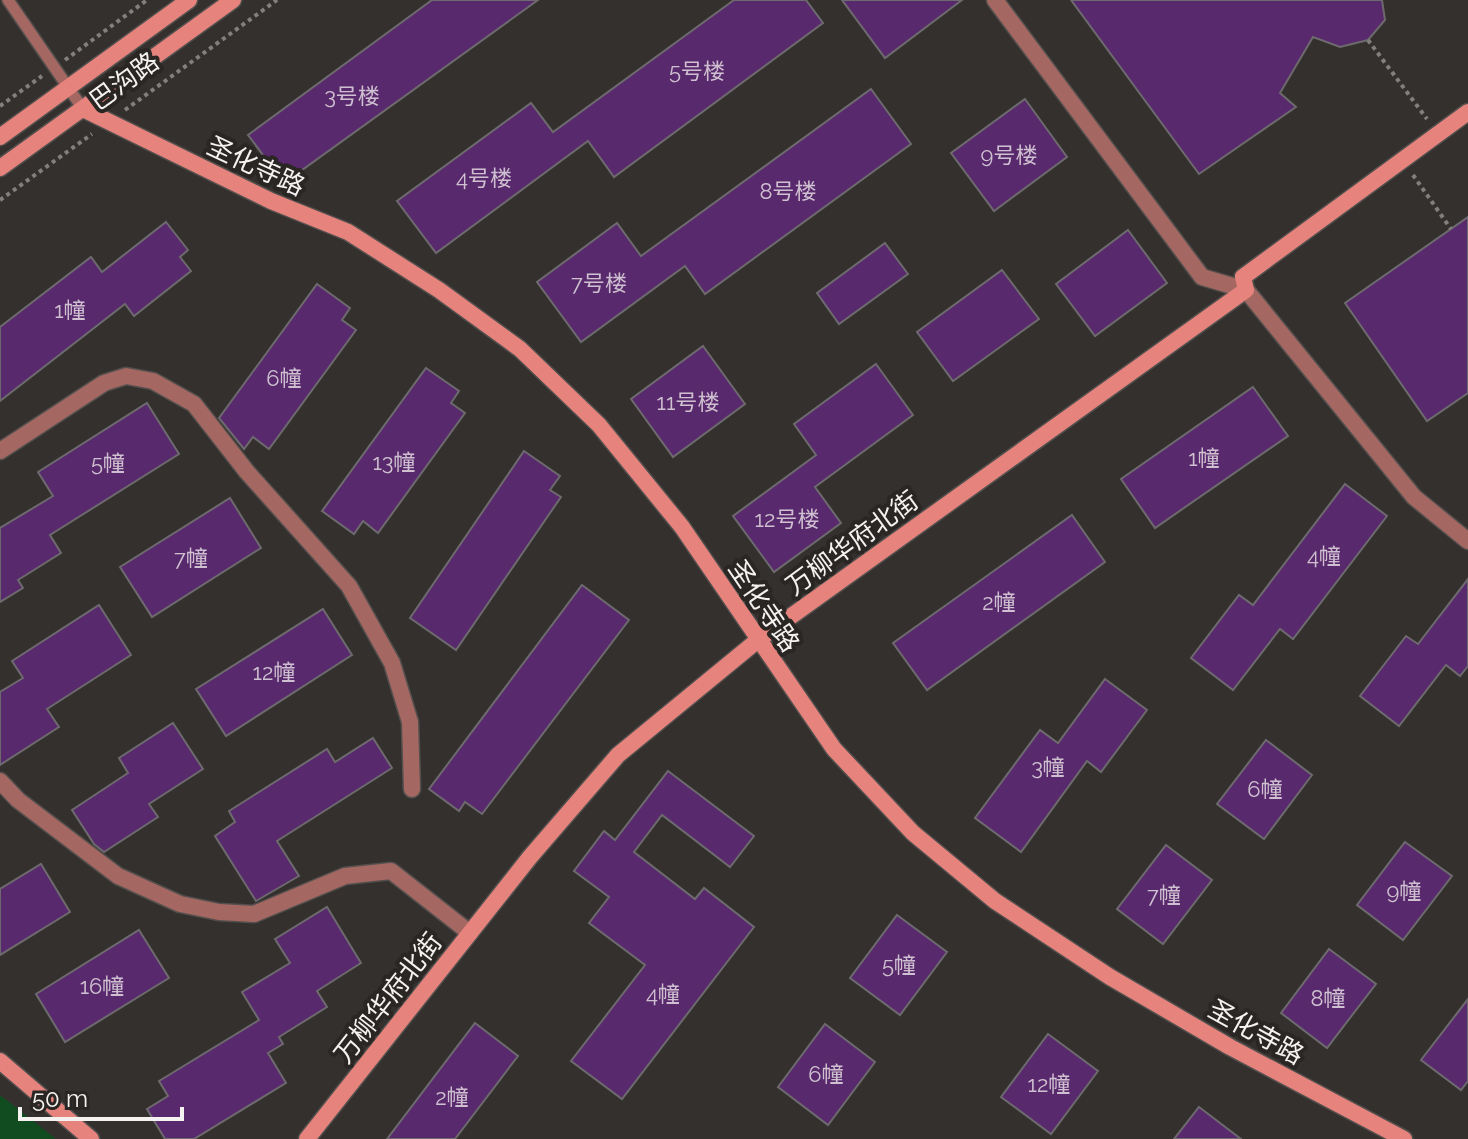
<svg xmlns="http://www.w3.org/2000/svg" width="1468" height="1139" font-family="Raleway,'Noto Sans SC',sans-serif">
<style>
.green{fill:#104c1f}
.building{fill:#59296d;stroke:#6d6a6e;stroke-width:2}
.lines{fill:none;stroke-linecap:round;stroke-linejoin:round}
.lane-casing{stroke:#534f4d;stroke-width:14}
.street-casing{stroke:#534f4d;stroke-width:19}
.secondary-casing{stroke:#534f4d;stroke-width:19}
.path{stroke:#827f7d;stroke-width:4;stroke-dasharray:4 4;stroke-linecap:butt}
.lane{stroke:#a56762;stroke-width:11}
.street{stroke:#a56762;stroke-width:16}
.secondary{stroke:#e6837d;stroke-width:16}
.labels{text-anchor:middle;stroke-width:8;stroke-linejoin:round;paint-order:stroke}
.number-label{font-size:22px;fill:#cec0d0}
.street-label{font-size:26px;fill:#f5f3f1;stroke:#2a2624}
</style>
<rect width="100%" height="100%" fill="#34302e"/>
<polygon class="green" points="0,1095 56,1139 0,1139"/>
<g class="building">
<polygon points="432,0 538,0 284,183 248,135"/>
<polygon points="734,0 806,0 823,23 614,177 588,141 436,253 397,201 531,103 553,132"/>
<polygon points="842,0 962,0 885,58"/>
<polygon points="1071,0 1382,0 1385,20 1368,40 1340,47 1313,37 1280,93 1296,107 1199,174"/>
<polygon points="871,89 911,144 705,294 685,266 581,342 537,282 617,223 641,256"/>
<polygon points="1025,99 1067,157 994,211 951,153"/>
<polygon points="1468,217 1468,393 1427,421 1345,303"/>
<polygon points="166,222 188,250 180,257 191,271 134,316 125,304 0,401 0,327 91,257 102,272"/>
<polygon points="1128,230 1167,283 1095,336 1056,284"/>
<polygon points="885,243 908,274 839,324 817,293"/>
<polygon points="1002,270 1039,319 953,381 917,332"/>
<polygon points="317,284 350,308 342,320 356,330 269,449 253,437 244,449 219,418"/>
<polygon points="703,346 745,404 673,457 631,399"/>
<polygon points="876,364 913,415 815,487 841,523 774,572 733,516 816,455 794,424"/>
<polygon points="426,368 459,391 451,403 465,413 378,533 363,521 354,534 322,511"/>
<polygon points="1253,387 1288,436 1155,528 1121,479"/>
<polygon points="147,403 179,454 50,535 61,553 18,580 23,588 0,602 0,528 53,496 38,472"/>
<polygon points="524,451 560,476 550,490 561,497 456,650 410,618"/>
<polygon points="1345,484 1387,516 1293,639 1280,629 1233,690 1191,658 1239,595 1253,605"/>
<polygon points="230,498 261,548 152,617 120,567"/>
<polygon points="1072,515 1105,562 927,690 893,643"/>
<polygon points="1468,579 1468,666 1460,676 1446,665 1399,726 1360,696 1406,636 1418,644"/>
<polygon points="582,585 629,620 482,814 465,802 459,811 429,789"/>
<polygon points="99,605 131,655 47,709 59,727 0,765 0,692 23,678 12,661"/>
<polygon points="323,609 352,655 226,736 196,689"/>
<polygon points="1105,679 1147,710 1101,772 1087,761 1021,852 975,818 1040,730 1058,743"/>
<polygon points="173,723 203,769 149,804 158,817 104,852 94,844 72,810 128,773 119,758"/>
<polygon points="373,738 392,768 277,841 299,876 256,901 215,836 235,822 229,811 327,749 335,762"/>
<polygon points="1266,740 1312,775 1264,839 1217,804"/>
<polygon points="668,771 754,836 730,867 662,815 634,852 695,899 704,888 754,927 622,1099 571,1061 645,965 589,923 609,897 574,871 604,831 615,840"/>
<polygon points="1405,842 1452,876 1403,940 1357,905"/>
<polygon points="1166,845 1212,880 1163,944 1117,909"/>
<polygon points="41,864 70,912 0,955 0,889"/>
<polygon points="327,907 361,963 317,991 327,1007 279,1037 283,1044 268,1053 286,1083 194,1139 165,1139 147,1109 168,1096 159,1081 259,1020 242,992 290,963 275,939"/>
<polygon points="897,915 947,952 900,1015 850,978"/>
<polygon points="139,930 169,978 65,1042 36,994"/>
<polygon points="1329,949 1376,984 1327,1048 1281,1013"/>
<polygon points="1468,999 1468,1081 1461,1090 1421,1060"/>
<polygon points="475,1023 518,1056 455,1139 387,1139"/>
<polygon points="825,1024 875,1062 828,1125 778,1087"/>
<polygon points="1048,1034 1098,1071 1051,1134 1001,1097"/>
<polygon points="1199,1107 1241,1139 1174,1139"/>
</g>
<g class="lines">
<g class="lane-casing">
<polyline id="lane" points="8,0 83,109"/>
</g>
<g class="street-casing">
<g id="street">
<polyline points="995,0 1202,277 1246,290 1414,497 1468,541"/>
<polyline points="0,451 104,383 126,376 153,381 194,404 247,472 349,586 392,663 410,722 412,789"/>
<polyline points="0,781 18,800 118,876 180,904 219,912 254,914 345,876 391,871 470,933"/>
</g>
</g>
<g class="secondary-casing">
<g id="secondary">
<polyline points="83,109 271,201 348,232 439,290 520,349 599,425 682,527 834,749 913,833 995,901 1110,977 1230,1047 1404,1139"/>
<polyline points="0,137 189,0"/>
<polyline points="0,168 233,0"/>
<polyline points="0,1061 91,1139"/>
<polyline points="307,1139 530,857 618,755 758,640 1246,290 1243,277 1468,112"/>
</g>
</g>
<g class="path">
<polyline points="1368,40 1427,119"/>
<polyline points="65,60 147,0"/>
<polyline points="0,106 42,76"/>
<polyline points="125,110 277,0"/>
<polyline points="1413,175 1451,229"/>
<polyline points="0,200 92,134"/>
</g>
<use href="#lane" class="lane"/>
<use href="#street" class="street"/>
<use href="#secondary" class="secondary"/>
</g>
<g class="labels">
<g class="number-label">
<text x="697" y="79">5号楼</text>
<text x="352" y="104">3号楼</text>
<text x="1009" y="163">9号楼</text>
<text x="484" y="186">4号楼</text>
<text x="788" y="199">8号楼</text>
<text x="599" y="291">7号楼</text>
<text x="70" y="318">1幢</text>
<text x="284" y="386">6幢</text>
<text x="688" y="410">11号楼</text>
<text x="1204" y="466">1幢</text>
<text x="394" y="470">13幢</text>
<text x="108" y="471">5幢</text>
<text x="787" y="527">12号楼</text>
<text x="1324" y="564">4幢</text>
<text x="191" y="566">7幢</text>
<text x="999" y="610">2幢</text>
<text x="274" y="680">12幢</text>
<text x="1048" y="775">3幢</text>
<text x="1265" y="797">6幢</text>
<text x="1404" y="899">9幢</text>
<text x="1164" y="903">7幢</text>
<text x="899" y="973">5幢</text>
<text x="102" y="994">16幢</text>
<text x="663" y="1002">4幢</text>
<text x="1328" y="1006">8幢</text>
<text x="826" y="1082">6幢</text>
<text x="1049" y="1092">12幢</text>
<text x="452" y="1105">2幢</text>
</g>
<g class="street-label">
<text transform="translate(124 81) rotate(-36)" y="9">巴沟路</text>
<text transform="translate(256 166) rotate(25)" y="9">圣化寺路</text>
<text transform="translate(852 543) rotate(-36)" y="9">万柳华府北街</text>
<text transform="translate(764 606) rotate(56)" y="9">圣化寺路</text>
<text transform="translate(388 998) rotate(-52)" y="9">万柳华府北街</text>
<text transform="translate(1256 1032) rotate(29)" y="9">圣化寺路</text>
</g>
</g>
<path d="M20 1107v12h162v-12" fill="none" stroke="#f5f3f1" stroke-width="4"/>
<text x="32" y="1107" font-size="24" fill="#f5f3f1" stroke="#2a2624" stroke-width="6" paint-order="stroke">50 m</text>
</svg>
